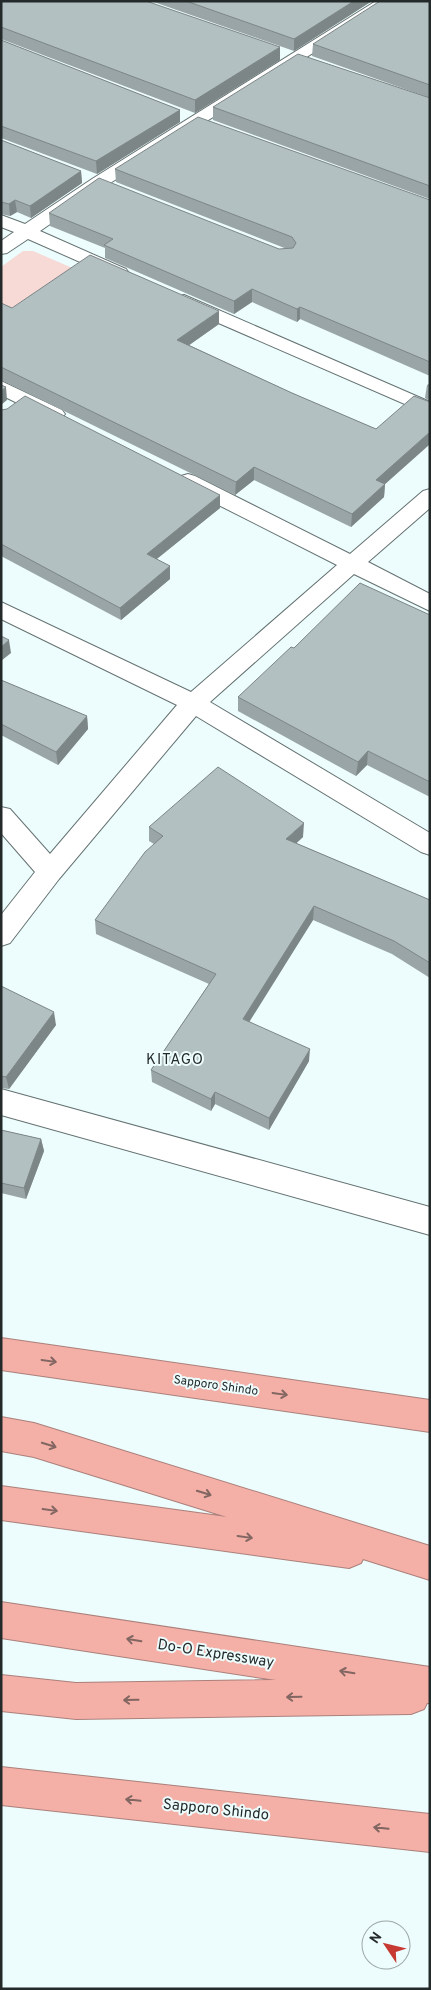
<svg xmlns="http://www.w3.org/2000/svg" width="431" height="1990" font-family="Overpass,sans-serif">
<style>
.green{fill:#f7d9d5}
.lines{fill:none;stroke-linecap:round;stroke-linejoin:round}
.minor-casing{stroke:#657272;stroke-width:2}
.highway-casing{stroke:#ab807b;stroke-width:2}
.minor{fill:#fff;fill-rule:evenodd}
.highway{fill:#f4afa7;fill-rule:evenodd}
.wall{fill:#99a5a6}
.shaded-wall{fill:#7d8687}
.building{fill:#b2c0c1;stroke:#7d8687}
.oneway{stroke:#826662}
.labels{text-anchor:middle;stroke-width:4;stroke-linejoin:round;paint-order:stroke}
.street-label{font-size:12px;fill:#242a2a;stroke:#edfcfc}
.quarter-label{font-size:15px;letter-spacing:1px;fill:#242a2a;stroke:#edfcfc}
.near-street-label{font-size:15px;fill:#242a2a;stroke:#edfcfc}
</style>
<rect width="100%" height="100%" fill="#edfcfc"/>
<polygon class="green" points="23,251 33,251 77,270 14,316 1,310 1,267"/>
<g class="lines">
<g class="minor-casing">
<g id="minor">
<polygon points="376,1 394,1 104,187 40,231 126,269 129,273 126,277 120,278 114,277 28,239 7,253 1,254 1,241 14,232 1,227 1,215 25,224 92,179"/>
<polygon points="184,295 430,402 430,415 177,305 175,301 177,297"/>
<polygon points="1,381 62,410 65,414 62,418 55,420 48,418 1,395"/>
<polygon points="188,474 195,476 350,554 423,491 430,489 430,508 368,562 430,594 430,611 354,574 210,702 430,833 430,855 421,852 196,716 59,879 10,943 1,946 1,915 35,872 1,833 1,807 10,809 50,854 177,705 1,619 1,602 191,692 337,565 181,486 178,481 181,476"/>
<polygon points="1,1089 430,1207 430,1235 1,1115"/>
</g>
</g>
<g class="highway-casing">
<g id="highway">
<polygon points="1,1338 430,1400 430,1432 1,1370"/>
<polygon points="1,1417 34,1423 430,1546 430,1580 363,1559 361,1563 349,1568 1,1520 1,1486 227,1517 34,1457 1,1451"/>
<polygon points="1,1602 430,1667 430,1703 427,1703 424,1709 411,1714 76,1719 1,1711 1,1675 76,1683 276,1680 1,1638"/>
<polygon points="1,1767 430,1814 430,1852 1,1805"/>
</g>
</g>
<use href="#minor" class="minor"/>
<use href="#highway" class="highway"/>
</g>
<g class="wall">
<polygon points="1,1 280,60 195,113 1,39"/>
<polygon points="151,1 372,1 294,51"/>
<polygon points="430,1 430,98 312,56 313,44"/>
<polygon points="1,40 180,110 180,122 97,174 1,138"/>
<polygon points="430,98 430,199 213,120 213,107"/>
<polygon points="1,140 81,171 82,183 31,218 17,212 10,216 1,214"/>
<polygon points="115,169 430,200 430,376 300,319 297,322 252,302 234,314 105,258 105,248 50,226 49,213 279,249 287,249 116,182"/>
<polygon points="1,303 12,308 219,324 189,345 292,393 376,429 430,402 430,444 385,484 384,497 351,527 254,480 235,495 1,380"/>
<polygon points="430,383 430,401 425,398 427,385"/>
<polygon points="1,410 220,508 156,559 170,566 170,579 121,620 1,556"/>
<polygon points="430,615 430,797 367,765 356,776 238,711 238,697 294,648"/>
<polygon points="1,680 87,716 88,729 58,765 1,735"/>
<polygon points="149,827 303,837 296,843 430,900 430,978 392,954 313,920 249,1021 309,1061 269,1130 215,1104 211,1111 152,1082 151,1070 209,984 96,934 95,920 154,844 149,841"/>
<polygon points="1,986 56,1025 9,1089 1,1088"/>
<polygon points="1,1130 41,1139 44,1151 26,1199 1,1193"/>
</g>
<g class="shaded-wall">
<polygon points="354,1 372,1 294,51 294,39"/>
<polygon points="280,47 280,60 195,113 195,100"/>
<polygon points="180,110 180,122 97,174 96,161"/>
<polygon points="81,171 82,183 31,218 30,206"/>
<polygon points="15,200 17,212 10,216 9,204"/>
<polygon points="252,289 252,302 234,314 234,301"/>
<polygon points="300,307 300,319 297,322 297,309"/>
<polygon points="219,311 219,324 178,353 177,340"/>
<polygon points="6,387 7,400 1,405 1,391"/>
<polygon points="430,432 430,444 375,493 376,480"/>
<polygon points="254,467 254,480 235,495 236,482"/>
<polygon points="385,484 384,497 351,527 352,514"/>
<polygon points="220,495 220,508 147,567 147,554"/>
<polygon points="170,566 170,579 121,620 120,608"/>
<polygon points="9,640 11,653 1,661 1,647"/>
<polygon points="87,716 88,729 58,765 56,752"/>
<polygon points="368,751 367,765 356,776 358,762"/>
<polygon points="304,823 303,837 286,853 286,839"/>
<polygon points="314,906 313,920 243,1032 243,1019"/>
<polygon points="54,1012 56,1025 9,1089 6,1077"/>
<polygon points="310,1049 309,1061 269,1130 269,1118"/>
<polygon points="215,1092 215,1104 211,1111 211,1099"/>
<polygon points="41,1139 44,1151 26,1199 24,1188"/>
</g>
<g class="building">
<polygon points="1,1 146,1 280,47 195,100 1,27"/>
<polygon points="186,1 354,1 294,39"/>
<polygon points="380,1 430,1 430,85 313,44"/>
<polygon points="1,40 180,110 96,161 1,126"/>
<polygon points="298,54 430,98 430,186 213,107"/>
<polygon points="198,117 430,200 430,362 300,307 297,309 252,289 234,301 104,245 113,239 49,213 99,178 279,249 293,248 296,243 292,237 115,169"/>
<polygon points="1,140 81,171 30,206 15,200 9,204 1,202"/>
<polygon points="90,255 219,311 177,340 292,393 376,429 414,396 430,402 430,432 376,480 385,484 352,514 254,467 236,482 1,367 1,303 12,308"/>
<polygon points="1,385 6,387 1,391"/>
<polygon points="25,396 220,495 147,554 170,566 120,608 1,544 1,410 7,409"/>
<polygon points="360,583 430,615 430,782 368,751 358,762 238,697 291,647 294,648"/>
<polygon points="1,636 9,640 1,647"/>
<polygon points="1,680 87,716 56,752 1,724"/>
<polygon points="218,767 304,823 286,839 430,900 430,963 394,941 314,906 243,1019 310,1049 269,1118 215,1092 211,1099 151,1070 216,974 95,920 145,852 163,836 149,827"/>
<polygon points="1,986 54,1012 6,1077 1,1076"/>
<polygon points="1,1130 41,1139 24,1188 1,1183"/>
</g>
<defs><path id="oneway-shaft" d="M-6 0H5M1.5-3L5.5 0L1.5 3" fill="none" stroke-width="1.6" stroke-linecap="round" stroke-linejoin="round" transform="scale(1.25)"/></defs>
<g class="oneway">
<use href="#oneway-shaft" transform="translate(49 1361) rotate(8)"/>
<use href="#oneway-shaft" transform="translate(280 1394) rotate(8)"/>
<use href="#oneway-shaft" transform="translate(49 1445) rotate(17)"/>
<use href="#oneway-shaft" transform="translate(204 1493) rotate(17)"/>
<use href="#oneway-shaft" transform="translate(50 1510) rotate(8)"/>
<use href="#oneway-shaft" transform="translate(245 1537) rotate(8)"/>
<use href="#oneway-shaft" transform="translate(134 1640) rotate(-171)"/>
<use href="#oneway-shaft" transform="translate(347 1672) rotate(-171)"/>
<use href="#oneway-shaft" transform="translate(294 1697) rotate(179)"/>
<use href="#oneway-shaft" transform="translate(131 1700) rotate(179)"/>
<use href="#oneway-shaft" transform="translate(133 1800) rotate(-174)"/>
<use href="#oneway-shaft" transform="translate(381 1828) rotate(-174)"/>
</g>
<g class="labels">
<g class="street-label">
<text transform="translate(216 1385) rotate(8)" y="4">Sapporo Shindo</text>
</g>
<g class="quarter-label">
<text x="175" y="1064">KITAGO</text>
</g>
<g class="near-street-label">
<text transform="translate(216 1653) rotate(9)" y="5">Do-O Expressway</text>
<text transform="translate(216 1809) rotate(6)" y="5">Sapporo Shindo</text>
</g>
</g>
<rect width="431" height="1990" fill="none" stroke="#242a2a" stroke-width="5"/>
<g transform="translate(386 1945) rotate(305)"><circle r="24" fill="#edfcfc" stroke="#9da8a8"/>
<path d="M0-4L9 19L0 12L-9 19Z" fill="#c73933"/>
<text y="-8" font-size="14" font-weight="bold" text-anchor="middle" fill="#242a2a">N</text>
</g>
</svg>
